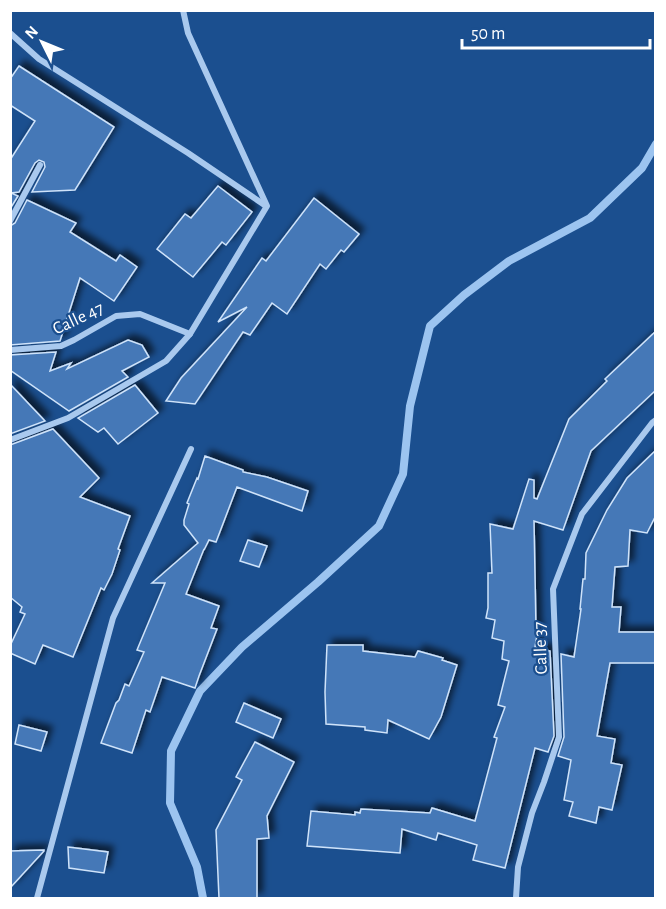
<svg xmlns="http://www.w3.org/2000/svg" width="666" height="909" font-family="'Alegreya Sans',sans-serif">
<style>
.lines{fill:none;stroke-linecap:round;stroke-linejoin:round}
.stream{stroke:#9cc4f0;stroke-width:8}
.building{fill:#4478b7;stroke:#cfe3fa;stroke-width:1.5;filter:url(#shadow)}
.minor{stroke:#a9c9ee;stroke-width:6}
.labels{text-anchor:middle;stroke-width:4.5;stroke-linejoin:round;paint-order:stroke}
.street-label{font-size:18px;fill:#fff;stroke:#1b4f8f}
</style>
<defs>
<filter id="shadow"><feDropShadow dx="5.5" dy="-5.5" stdDeviation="3" flood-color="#0009"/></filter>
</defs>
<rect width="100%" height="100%" fill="#1b4f8f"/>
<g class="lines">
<polyline class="stream" points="203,898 197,867 170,803 171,751 200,691 242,647 318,582 379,526 403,474 410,406 430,326 464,295 509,261 590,218 642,168 656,144"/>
</g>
<g class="building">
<polygon points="19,66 114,127 75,190 32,192 45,167 44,162 39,160 35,163 19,192 11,193 18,196 10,209 10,160 35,121 10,105 10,79"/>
<polygon points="218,186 252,212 226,245 222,242 193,277 157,249 185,214 191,218"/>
<polygon points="314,198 359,234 344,252 341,250 326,269 320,264 287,314 272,303 250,335 243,332 195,404 166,401 181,378 247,307 218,322 262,258 266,261"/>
<polygon points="27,200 76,223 70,232 116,261 120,255 137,267 114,301 80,278 60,341 10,345 10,226 15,223"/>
<polygon points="656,331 656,390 591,451 563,530 534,521 536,628 538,629 535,647 550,651 554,736 548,752 535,748 505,868 473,860 477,845 438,833 436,840 402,829 400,853 307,846 311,811 355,815 355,812 360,813 361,809 430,813 432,808 475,821 497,738 494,737 505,707 498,705 509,661 502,659 504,641 492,638 495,620 486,618 488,608 488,573 492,573 490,524 513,529 529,479 534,480 534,498 537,499 569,419 607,381 605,379"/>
<polygon points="128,340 142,345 149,357 122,371 128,377 69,411 10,370 10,355 56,352 50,371 71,363 67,369"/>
<polygon points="10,384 45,421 10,434"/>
<polygon points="135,385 158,413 118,444 104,428 98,432 78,418"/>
<polygon points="53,429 99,478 80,497 130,516 118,549 120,550 112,574 104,590 101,588 73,657 43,645 35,664 10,653 10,646 25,614 20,612 22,607 10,597 10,445"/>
<polygon points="656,450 656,515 647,533 630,530 628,566 615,567 612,607 621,607 619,632 656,632 656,663 610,663 597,736 615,739 611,763 622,765 612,810 599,807 596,823 569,816 573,802 564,800 571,760 558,756 564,737 561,654 574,657 581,609 580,609 583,579 585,579 586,553 607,510 627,478"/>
<polygon points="205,456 243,470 243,472 267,477 308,491 302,511 237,487 216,542 209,540 204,550 204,549 186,594 219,606 211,628 217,629 199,676 195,688 162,677 150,712 146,710 132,753 101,743 116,703 119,700 125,684 129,686 144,652 137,650 165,583 152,583 198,543 184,525 184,520 189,504 187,503 197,478 198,479"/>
<polygon points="248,540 267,546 259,567 240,561"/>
<polygon points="327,645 363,645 363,651 415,657 418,651 443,658 442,660 457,665 441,717 429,739 388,720 387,733 365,730 365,727 326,724 325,692"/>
<polygon points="244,703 281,719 273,738 236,722"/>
<polygon points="19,725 47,732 41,751 15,744"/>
<polygon points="255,742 294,762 267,816 269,838 257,839 257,898 219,898 216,830 242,780 236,777"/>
<polygon points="68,847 108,852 104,873 69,868"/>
<polygon points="44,850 44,851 10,888 10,851"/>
</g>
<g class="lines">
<g class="minor">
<polyline points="10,33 39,59 188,153 266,206"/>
<polyline points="10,221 40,165"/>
<polyline points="10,350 61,346 74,340 116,316 140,314 190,334"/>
<polyline points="10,440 68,418 166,361 190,334 267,206 188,33 183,10"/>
<polyline points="37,898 113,618 191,449"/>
<polyline points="516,898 518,867 532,813 544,782 559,737 553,589 582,514 652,423 656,420"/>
</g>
</g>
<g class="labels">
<g class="street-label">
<text transform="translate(78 318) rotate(-25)" y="6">Calle 47</text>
<text transform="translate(540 648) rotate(-92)" y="6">Calle 37</text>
</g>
</g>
<rect width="666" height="909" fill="none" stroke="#ffffff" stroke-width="24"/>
<g transform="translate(42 42) rotate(313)" stroke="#1b4f8f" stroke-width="4.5" paint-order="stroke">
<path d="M0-4.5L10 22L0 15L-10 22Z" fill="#ffffff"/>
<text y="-9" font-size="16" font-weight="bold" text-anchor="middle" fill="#ffffff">N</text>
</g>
<path d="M462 39v9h188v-9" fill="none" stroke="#ffffff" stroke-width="3"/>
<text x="471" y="39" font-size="18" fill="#ffffff" stroke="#1b4f8f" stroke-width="4.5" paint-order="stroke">50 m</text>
</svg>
